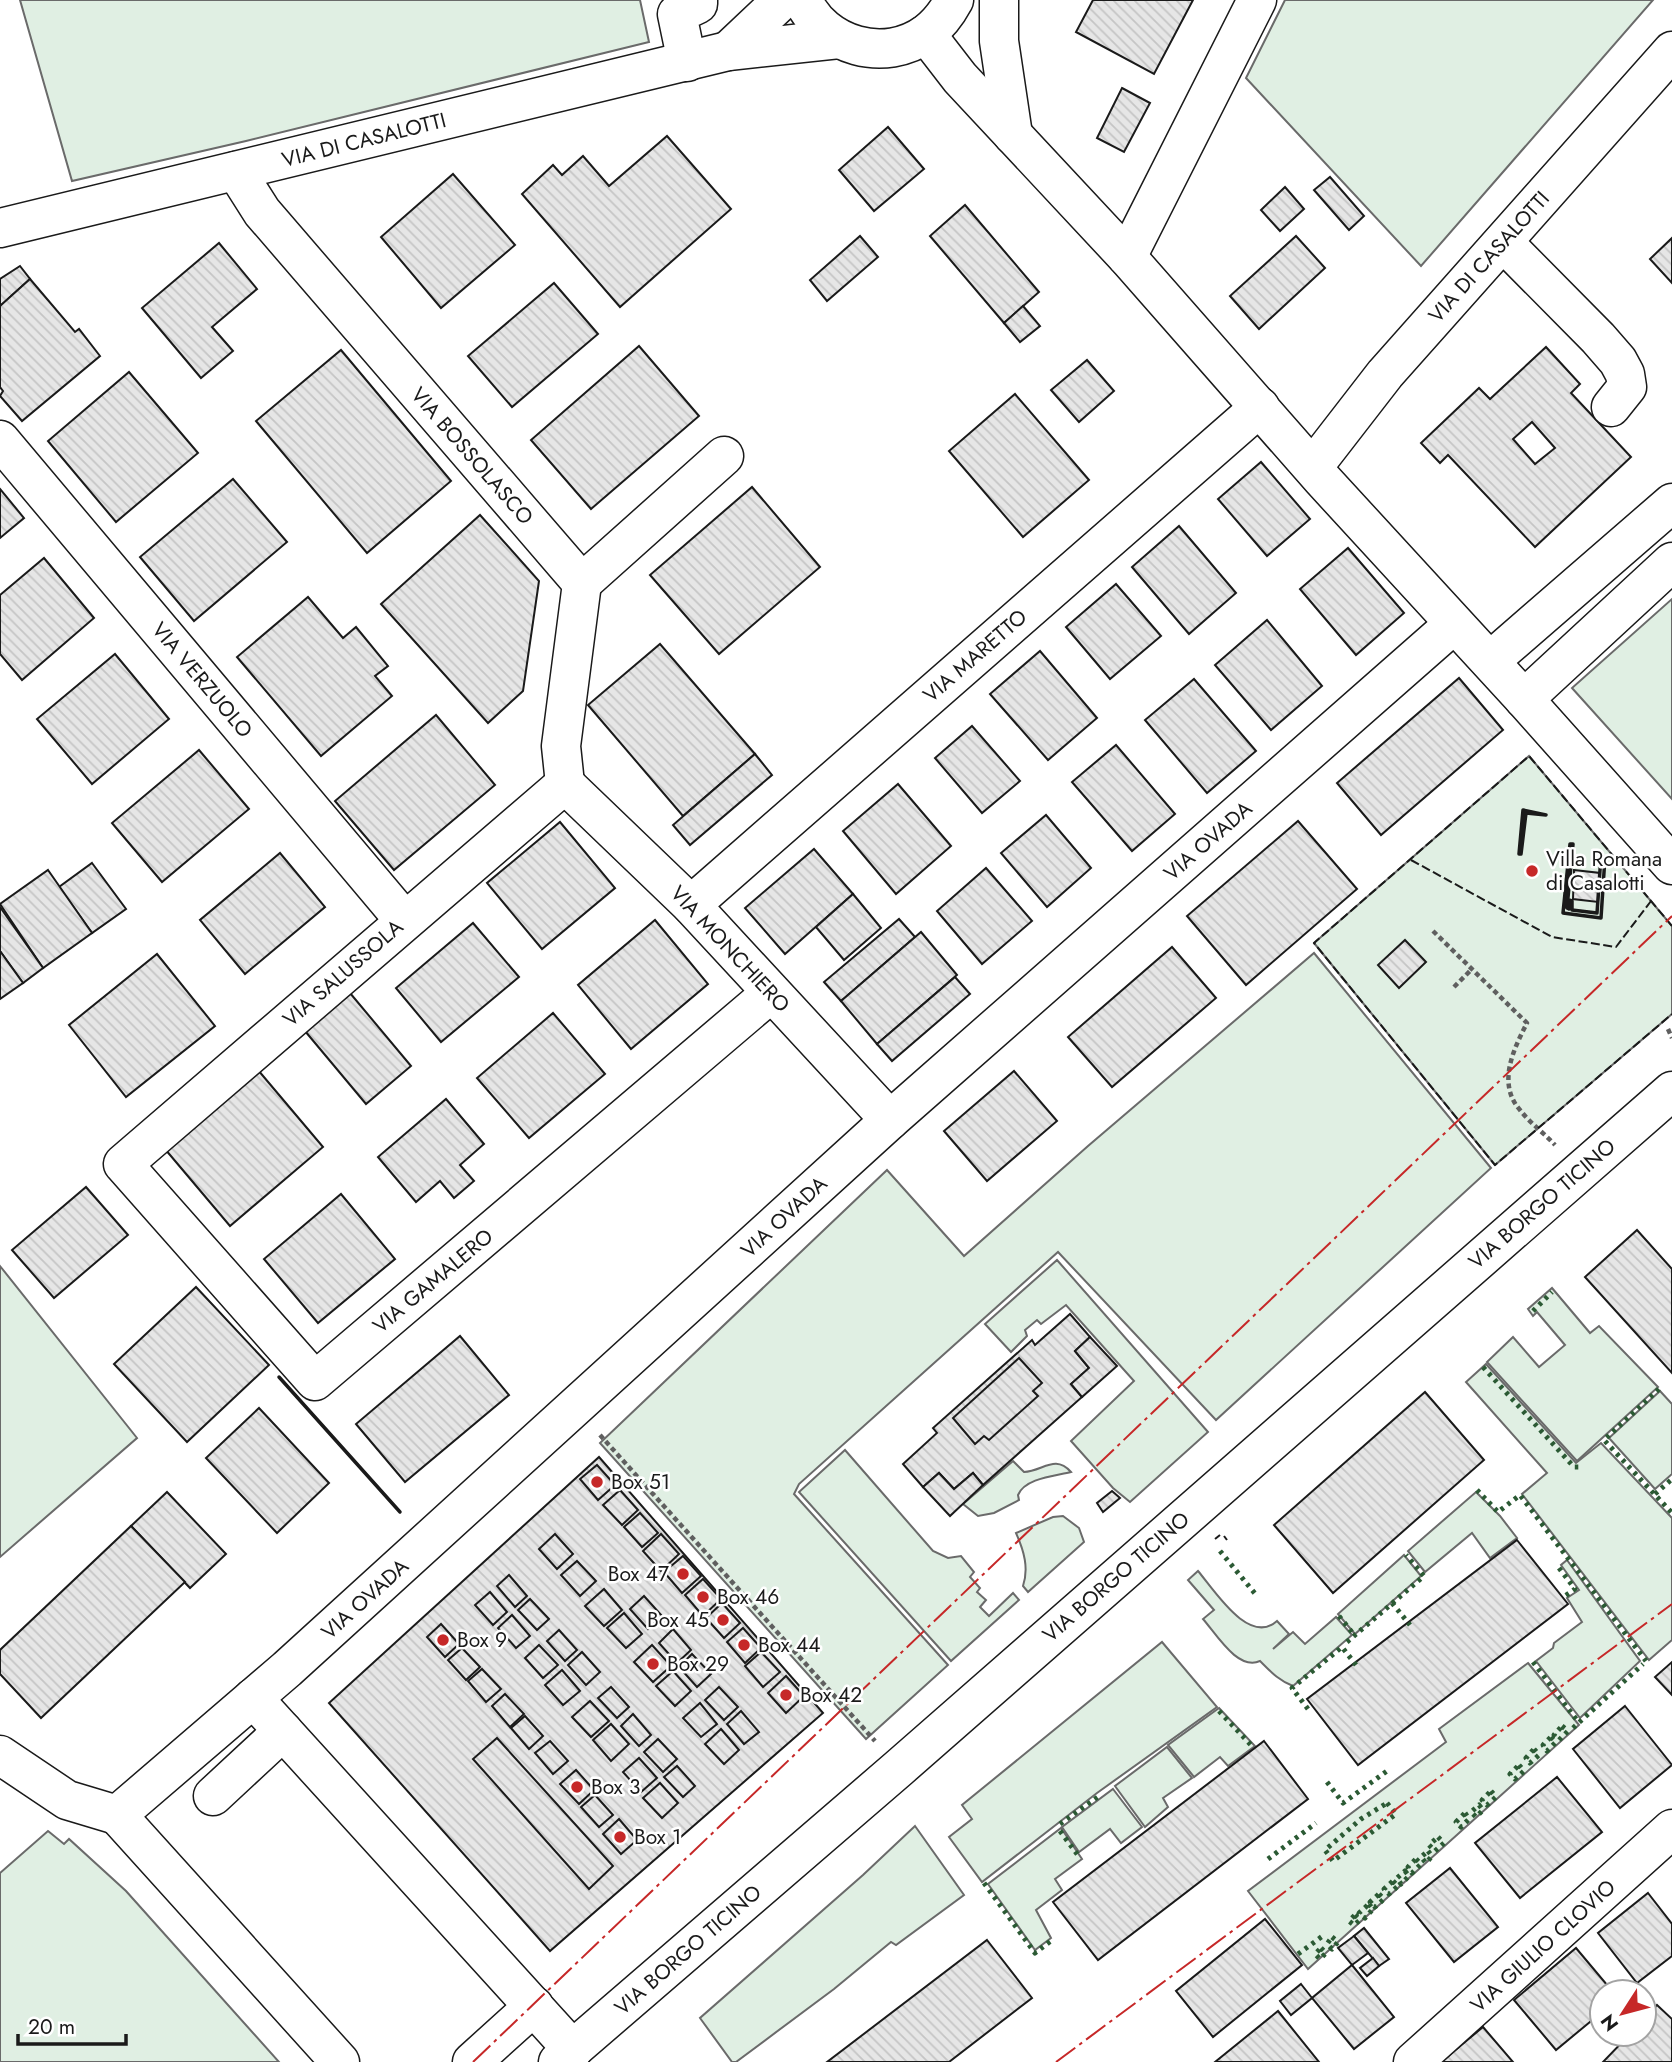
<svg xmlns="http://www.w3.org/2000/svg" width="1672" height="2062" font-family="Jost,sans-serif">
<style>
.green{fill:#e0efe3;stroke:#6a6a6a;stroke-width:2}
.building{fill:url(#building-back-hatch);stroke:#1a1a1a;stroke-width:2;fill-rule:evenodd}
.lines{fill:none;stroke-linecap:round;stroke-linejoin:round}
.minor-casing{stroke:#1a1a1a;stroke-width:41}
.path{stroke:#5f5f5f;stroke-width:4.5;stroke-dasharray:5 3.5;stroke-linecap:butt}
.minor{stroke:#fff;stroke-width:38}
.hedge{stroke:#2b5a34;stroke-width:5;stroke-dasharray:3.5 5;stroke-linecap:butt}
.fence{stroke:#1a1a1a;stroke-width:2;stroke-dasharray:9 3.5;stroke-linecap:butt}
.wall{stroke:#1a1a1a;stroke-width:3.5}
.power{stroke:#c62828;stroke-width:2;stroke-dasharray:24 5 3.5 5;stroke-linecap:butt}
.poi-dot{fill:#c62828;stroke:#fff;stroke-width:2.5}
.labels{text-anchor:middle;stroke-width:5;stroke-linejoin:round;paint-order:stroke}
.street-label{font-size:21px;fill:#1a1a1a;stroke:#fff}
.poi-label{font-size:21px;fill:#1a1a1a;stroke:#fff;text-anchor:start}
</style>
<defs>
<pattern id="building-back-hatch" width="6" height="6" patternUnits="userSpaceOnUse" patternTransform="scale(1.75)"><rect width="6" height="6" fill="#e6e6e6"/><path d="M-1 5l2 2M0 0l6 6M5-1l2 2" fill="none" stroke="#c5c5c5"/></pattern>
</defs>
<rect width="100%" height="100%" fill="#fff"/>
<g class="green">
<polygon points="20,0 640,0 649,42 246,141 72,181"/>
<polygon points="1285,0 1653,0 1421,266 1246,78"/>
<polygon points="1672,599 1672,799 1572,688"/>
<polygon points="1529,756 1672,926 1672,1014 1495,1165 1314,943"/>
<polygon points="1314,953 1491,1168 1216,1420 1058,1252 799,1484 794,1494 948,1665 866,1739 600,1443 887,1170 964,1256 1088,1146"/>
<polygon points="1057,1260 1208,1432 1130,1502 1113,1488 1071,1441 1134,1381 1066,1305 1041,1324 1037,1320 1025,1330 1027,1336 1011,1352 985,1324"/>
<polygon points="0,1266 137,1438 0,1557"/>
<polygon points="1552,1288 1590,1333 1599,1326 1658,1387 1577,1461 1487,1362 1513,1337 1539,1367 1565,1345 1537,1312 1533,1316 1528,1309"/>
<polygon points="1486,1364 1576,1463 1601,1443 1672,1518 1672,1640 1649,1660 1522,1494 1547,1473 1466,1382"/>
<polygon points="1660,1391 1672,1404 1672,1474 1655,1489 1609,1438"/>
<polygon points="845,1450 933,1551 948,1558 961,1556 974,1572 970,1577 980,1588 977,1592 986,1600 980,1607 989,1616 1013,1593 1019,1600 951,1661 799,1492"/>
<path d="M1013,1461L1024,1472C1043,1471 1055,1454 1071,1472C1055,1476 1025,1478 1018,1495L1019,1500L994,1513L978,1516L963,1504Z"/>
<polygon points="1476,1492 1500,1516 1517,1538 1490,1558 1472,1533 1425,1572 1408,1551"/>
<path d="M1063,1516L1079,1528L1084,1542L1028,1592L1023,1586C1029,1568 1024,1551 1016,1533L1053,1517Z"/>
<polygon points="1404,1555 1421,1576 1355,1634 1338,1614"/>
<polygon points="1567,1560 1640,1661 1580,1718 1536,1661 1553,1648 1554,1643 1582,1622 1567,1598 1579,1590 1561,1565"/>
<path d="M1198,1571C1215,1591 1249,1646 1277,1621L1289,1634L1273,1649L1293,1632L1305,1644L1336,1617L1352,1635L1293,1686C1278,1680 1271,1672 1260,1661C1238,1671 1217,1635 1203,1619L1214,1610L1188,1580Z"/>
<polygon points="1162,1642 1217,1707 1097,1793 982,1882 949,1837 972,1819 962,1805"/>
<polygon points="1528,1663 1579,1725 1308,1969 1248,1891 1446,1742 1439,1729"/>
<polygon points="1219,1708 1255,1746 1228,1766 1220,1757 1194,1777 1168,1745"/>
<polygon points="1167,1747 1192,1778 1163,1798 1168,1807 1145,1827 1115,1786"/>
<polygon points="1113,1789 1142,1827 1121,1843 1110,1829 1079,1852 1062,1827"/>
<polygon points="915,1826 964,1895 896,1945 891,1942 834,1989 736,2062 732,2062 700,2018 863,1875"/>
<polygon points="1061,1828 1082,1859 1055,1879 1062,1890 1036,1910 1051,1938 1035,1950 988,1884"/>
<polygon points="48,1831 64,1844 69,1839 126,1891 279,2062 0,2062 0,1873"/>
</g>
<g class="building">
<polygon points="1093,0 1193,0 1154,74 1076,32"/>
<polygon points="1122,88 1150,103 1124,152 1097,138"/>
<polygon points="888,127 924,169 874,211 839,170"/>
<polygon points="667,136 731,209 620,307 522,194 553,165 562,175 583,156 609,186"/>
<polygon points="453,174 515,245 441,308 381,237"/>
<polygon points="1330,177 1364,216 1349,230 1314,190"/>
<polygon points="1285,187 1304,209 1280,231 1261,210"/>
<polygon points="965,205 1039,292 1004,323 930,236"/>
<polygon points="860,236 878,257 827,301 810,280"/>
<polygon points="1296,236 1325,268 1259,329 1230,296"/>
<polygon points="1672,238 1672,283 1650,259"/>
<polygon points="219,243 257,289 212,327 233,351 201,378 142,308"/>
<polygon points="20,266 30,279 0,306 0,279"/>
<polygon points="30,279 75,332 79,329 100,356 22,421 0,396 3,391 0,387 0,306"/>
<polygon points="554,283 598,334 512,407 468,356"/>
<polygon points="1023,306 1040,326 1020,342 1004,323"/>
<polygon points="639,346 699,416 591,509 531,440"/>
<path d="M1546,347L1580,384L1571,393L1631,457L1535,547L1448,455L1440,463L1421,443L1479,388L1490,399ZM1532,422L1555,448L1535,464L1513,439Z"/>
<polygon points="341,350 451,481 367,553 256,421"/>
<polygon points="1087,360 1114,391 1079,422 1051,390"/>
<polygon points="129,372 198,453 116,522 48,441"/>
<polygon points="1015,394 1089,480 1023,537 949,451"/>
<polygon points="1261,462 1310,519 1267,556 1218,499"/>
<polygon points="233,479 287,542 194,621 140,557"/>
<polygon points="752,487 820,567 719,654 650,575"/>
<polygon points="0,489 24,518 0,538"/>
<polygon points="480,515 539,581 523,691 488,723 381,604"/>
<polygon points="1179,526 1236,593 1189,634 1132,567"/>
<polygon points="1348,548 1404,613 1356,655 1300,589"/>
<polygon points="44,558 94,618 22,680 0,654 0,595"/>
<polygon points="1116,584 1161,636 1110,679 1066,627"/>
<polygon points="308,597 343,638 356,627 388,666 375,676 392,696 321,756 237,657"/>
<polygon points="1267,620 1322,686 1271,730 1215,665"/>
<polygon points="660,644 755,754 683,816 588,705"/>
<polygon points="1040,651 1097,718 1048,760 990,694"/>
<polygon points="115,654 169,719 92,784 37,719"/>
<polygon points="1459,678 1503,730 1381,835 1337,783"/>
<polygon points="1194,679 1256,751 1207,793 1145,720"/>
<polygon points="436,715 495,785 394,870 335,801"/>
<polygon points="972,726 1020,781 982,813 935,758"/>
<polygon points="1116,745 1175,814 1132,851 1072,782"/>
<polygon points="199,750 249,809 162,882 112,823"/>
<polygon points="755,754 772,775 690,845 673,825"/>
<polygon points="898,784 951,846 896,894 843,831"/>
<polygon points="1046,815 1091,868 1047,907 1001,853"/>
<polygon points="1298,821 1357,889 1246,985 1187,916"/>
<polygon points="560,822 615,888 542,949 487,883"/>
<polygon points="814,849 853,894 785,954 745,908"/>
<polygon points="280,853 325,907 245,974 200,920"/>
<polygon points="92,863 126,909 92,933 59,887"/>
<polygon points="986,868 1032,921 982,964 937,911"/>
<polygon points="48,870 92,933 43,968 0,904"/>
<polygon points="1574,870 1600,873 1598,902 1573,899"/>
<polygon points="853,894 881,928 844,960 816,927"/>
<polygon points="0,907 43,968 23,983 0,951"/>
<polygon points="899,919 915,937 841,1001 824,982"/>
<polygon points="655,920 708,984 631,1049 578,985"/>
<polygon points="473,923 519,977 441,1042 396,988"/>
<polygon points="921,932 957,975 877,1044 841,1001"/>
<polygon points="1405,940 1426,962 1399,988 1378,965"/>
<polygon points="1172,947 1216,998 1112,1087 1068,1037"/>
<polygon points="0,951 23,983 0,999"/>
<polygon points="157,954 215,1026 126,1097 69,1025"/>
<polygon points="955,977 970,994 892,1061 877,1044"/>
<polygon points="350,993 411,1066 366,1104 305,1031"/>
<polygon points="553,1013 605,1074 529,1138 477,1078"/>
<polygon points="258,1070 323,1147 230,1226 165,1149"/>
<polygon points="1014,1071 1057,1121 987,1181 944,1131"/>
<polygon points="446,1099 484,1144 460,1165 474,1181 454,1198 440,1181 416,1202 378,1157"/>
<polygon points="86,1187 128,1235 54,1298 12,1250"/>
<polygon points="341,1194 395,1259 318,1323 264,1259"/>
<polygon points="1637,1230 1672,1269 1672,1373 1585,1277"/>
<polygon points="196,1287 269,1365 187,1442 114,1364"/>
<polygon points="1070,1314 1090,1337 1075,1351 1089,1368 1071,1384 1082,1397 983,1485 973,1473 954,1489 939,1473 923,1487 903,1464 937,1433 933,1428 1032,1340 1035,1345"/>
<polygon points="460,1336 509,1395 405,1482 356,1424"/>
<polygon points="1090,1337 1117,1366 1082,1397 1071,1384 1089,1368 1075,1351"/>
<polygon points="1019,1358 1042,1383 1033,1391 1038,1396 989,1440 984,1436 975,1444 953,1418"/>
<polygon points="1425,1392 1484,1460 1333,1593 1274,1525"/>
<polygon points="259,1408 329,1483 277,1533 206,1458"/>
<polygon points="599,1457 823,1713 550,1951 329,1703"/>
<polygon points="597,1465 615,1485 598,1500 580,1479"/>
<polygon points="939,1473 954,1489 973,1473 983,1485 950,1516 923,1487"/>
<polygon points="620,1490 638,1510 622,1525 603,1505"/>
<polygon points="1112,1491 1120,1498 1103,1512 1097,1503"/>
<polygon points="167,1492 226,1554 190,1588 131,1526"/>
<polygon points="640,1513 658,1533 642,1547 624,1527"/>
<polygon points="131,1526 185,1582 41,1718 0,1674 0,1650"/>
<polygon points="555,1534 573,1554 557,1569 539,1549"/>
<polygon points="661,1534 679,1554 661,1571 643,1551"/>
<polygon points="1517,1540 1568,1604 1358,1765 1307,1699"/>
<polygon points="683,1556 701,1576 682,1593 664,1572"/>
<polygon points="577,1561 596,1581 580,1596 561,1575"/>
<polygon points="509,1575 527,1596 515,1607 497,1586"/>
<polygon points="703,1579 721,1599 703,1616 685,1595"/>
<polygon points="604,1589 622,1610 604,1626 585,1606"/>
<polygon points="490,1592 507,1612 493,1625 475,1605"/>
<polygon points="644,1596 662,1616 648,1629 630,1609"/>
<polygon points="530,1599 549,1619 537,1630 518,1610"/>
<polygon points="722,1603 740,1623 724,1638 706,1618"/>
<polygon points="624,1613 642,1634 626,1648 607,1628"/>
<polygon points="512,1615 530,1636 516,1648 498,1628"/>
<polygon points="441,1624 459,1644 445,1657 427,1637"/>
<polygon points="743,1628 761,1648 745,1663 727,1642"/>
<polygon points="673,1629 691,1650 677,1663 659,1643"/>
<polygon points="559,1630 577,1650 565,1661 547,1641"/>
<polygon points="539,1645 558,1665 543,1678 525,1658"/>
<polygon points="652,1645 671,1666 653,1682 634,1662"/>
<polygon points="462,1648 480,1667 466,1680 448,1660"/>
<polygon points="582,1652 600,1672 586,1685 568,1665"/>
<polygon points="761,1652 780,1672 763,1687 745,1666"/>
<polygon points="692,1654 711,1674 697,1687 679,1667"/>
<polygon points="1672,1662 1672,1695 1655,1677"/>
<polygon points="482,1669 501,1689 486,1702 468,1681"/>
<polygon points="562,1670 580,1691 563,1705 545,1685"/>
<polygon points="673,1671 691,1691 675,1706 656,1686"/>
<polygon points="786,1676 804,1696 786,1713 768,1693"/>
<polygon points="611,1687 629,1707 617,1718 598,1698"/>
<polygon points="719,1687 738,1707 724,1720 705,1700"/>
<polygon points="505,1694 524,1714 510,1727 492,1706"/>
<polygon points="590,1701 609,1721 591,1737 572,1717"/>
<polygon points="700,1703 717,1724 701,1737 683,1718"/>
<polygon points="1625,1706 1672,1765 1620,1808 1573,1749"/>
<polygon points="741,1711 759,1732 744,1744 727,1724"/>
<polygon points="633,1714 651,1735 639,1746 621,1726"/>
<polygon points="525,1716 543,1736 529,1749 511,1728"/>
<polygon points="611,1724 629,1744 611,1761 593,1740"/>
<polygon points="721,1729 739,1750 724,1764 705,1744"/>
<polygon points="497,1738 613,1866 589,1889 473,1759"/>
<polygon points="658,1739 677,1759 663,1772 644,1752"/>
<polygon points="550,1741 568,1761 553,1774 535,1753"/>
<polygon points="1264,1741 1308,1799 1098,1960 1053,1902"/>
<polygon points="639,1758 657,1778 641,1792 623,1772"/>
<polygon points="677,1766 695,1786 683,1797 664,1777"/>
<polygon points="576,1770 594,1790 579,1804 560,1784"/>
<polygon points="1557,1777 1602,1832 1520,1898 1475,1843"/>
<polygon points="660,1783 678,1803 662,1818 643,1798"/>
<polygon points="595,1795 613,1815 599,1827 581,1807"/>
<polygon points="619,1819 637,1840 621,1854 603,1834"/>
<polygon points="1450,1868 1498,1927 1454,1962 1406,1903"/>
<polygon points="1648,1893 1672,1924 1672,1956 1637,1983 1598,1933"/>
<polygon points="1265,1919 1302,1965 1213,2037 1176,1991"/>
<polygon points="1364,1928 1389,1959 1379,1966 1354,1936"/>
<polygon points="1354,1936 1368,1953 1352,1965 1338,1948"/>
<polygon points="987,1940 1032,1998 949,2062 827,2062"/>
<polygon points="1576,1948 1613,1992 1602,1992 1602,2012 1556,2050 1514,2000"/>
<polygon points="1373,1958 1379,1966 1367,1976 1360,1968"/>
<polygon points="1352,1965 1394,2017 1354,2049 1312,1998"/>
<polygon points="1301,1984 1312,1998 1291,2015 1280,2001"/>
<polygon points="1657,2005 1672,2019 1672,2062 1603,2062 1630,2034 1644,2034 1644,2019"/>
<polygon points="1278,2011 1319,2062 1215,2062"/>
<polygon points="1483,2027 1513,2062 1441,2062"/>
</g>
<g class="lines">
<g class="minor-casing">
<g id="minor">
<path d="M803,0C823,46 885,64 927,33C939,24 947,13 954,0"/>
<polyline points="999,0 999,41 1013,135"/>
<polyline points="926,34 960,78 1127,257 1322,479 1524,699 1672,865"/>
<polyline points="728,51 782,0"/>
<polyline points="687,62 677,14 698,4 698,0"/>
<polyline points="236,171 262,212 582,583 561,746 565,784"/>
<polyline points="0,228 728,51 839,39"/>
<polyline points="1503,242 1598,338 1618,361 1625,374 1627,387 1611,407"/>
<polyline points="1127,257 1257,0"/>
<polyline points="0,440 404,920"/>
<polyline points="1313,467 1385,374 1672,51"/>
<polyline points="582,583 724,456"/>
<polyline points="1490,661 1672,503"/>
<polyline points="1524,699 1672,562"/>
<polyline points="565,784 123,1164 315,1381 771,993"/>
<polyline points="565,784 691,905 890,1120"/>
<polyline points="691,905 1260,407"/>
<polyline points="253,1698 573,2050"/>
<polyline points="0,1755 67,1800 117,1815"/>
<polyline points="213,1796 283,1731"/>
<polyline points="117,1815 287,1669 890,1120 1454,624"/>
<polyline points="117,1815 340,2062"/>
<polyline points="472,2062 534,2006"/>
<polyline points="558,2062 899,1768 1672,1091"/>
<polyline points="1413,2062 1672,1829"/>
</g>
</g>
<g class="path">
<path d="M1433,931L1527,1023C1513,1050 1497,1084 1520,1110C1530,1123 1544,1133 1555,1145"/>
<polyline points="1454,987 1472,969"/>
<polyline points="1668,1029 1672,1038"/>
<polyline points="600,1435 875,1741"/>
</g>
<use href="#minor" class="minor"/>
<g class="hedge">
<polyline points="1533,1311 1552,1292"/>
<polyline points="1483,1367 1574,1467 1583,1467"/>
<polyline points="1659,1389 1604,1440 1672,1513"/>
<polyline points="1477,1490 1498,1512 1520,1495 1646,1661"/>
<polyline points="1655,1494 1672,1479"/>
<polyline points="1220,1551 1257,1596"/>
<polyline points="1559,1568 1575,1589 1565,1596"/>
<polyline points="1392,1603 1410,1625"/>
<polyline points="1339,1616 1355,1636"/>
<polyline points="1347,1642 1424,1576 1406,1555"/>
<polyline points="1533,1662 1579,1723"/>
<polyline points="1308,1709 1292,1688 1342,1647 1356,1665"/>
<polyline points="1219,1711 1252,1746"/>
<polygon points="1562,1726 1568,1731 1559,1740 1554,1735"/>
<polyline points="1573,1728 1643,1664"/>
<polygon points="1551,1737 1556,1742 1547,1751 1543,1745"/>
<polygon points="1534,1749 1539,1755 1530,1763 1526,1758"/>
<polygon points="1519,1765 1524,1771 1515,1779 1510,1774"/>
<polyline points="1327,1782 1343,1803 1387,1771"/>
<polygon points="1491,1791 1496,1797 1487,1805 1482,1800"/>
<polygon points="1387,1803 1396,1814 1333,1861 1325,1850 1361,1819"/>
<polygon points="1479,1805 1483,1810 1476,1817 1471,1812"/>
<polygon points="1465,1813 1469,1819 1461,1827 1456,1822"/>
<polyline points="1060,1824 1099,1796"/>
<polyline points="1060,1831 1080,1858"/>
<polygon points="1438,1837 1444,1843 1435,1851 1429,1845"/>
<polygon points="1428,1851 1432,1856 1426,1863 1421,1857"/>
<polyline points="1268,1859 1316,1823"/>
<polygon points="1416,1859 1421,1864 1412,1873 1408,1867"/>
<polygon points="1405,1871 1409,1876 1401,1884 1397,1878"/>
<polygon points="1393,1881 1398,1886 1389,1894 1384,1889"/>
<polyline points="984,1883 1035,1953 1052,1940"/>
<polygon points="1379,1894 1384,1899 1375,1907 1370,1902"/>
<polygon points="1369,1904 1373,1909 1365,1918 1359,1913"/>
<polygon points="1355,1915 1360,1920 1354,1925 1349,1921"/>
<polygon points="1332,1937 1338,1942 1332,1949 1327,1944"/>
<polygon points="1321,1948 1326,1953 1320,1959 1315,1954"/>
<polyline points="1298,1954 1324,1935"/>
</g>
<g class="fence">
<polyline points="1411,860 1552,937 1616,947 1651,901"/>
<polyline points="1672,926 1529,756 1314,943 1495,1165 1672,1014"/>
<polyline points="1224,1536 1227,1540"/>
<polyline points="1215,1539 1220,1535"/>
</g>
<g class="wall">
<polygon points="1523,810 1546,815 1526,813 1521,854 1519,854"/>
<polygon points="1570,844 1573,844 1567,908 1569,909 1569,900 1572,901 1572,910 1597,913 1601,856 1605,857 1601,918 1563,913"/>
<polyline points="279,1377 400,1512"/>
</g>
<g class="power">
<polyline points="473,2062 1672,916"/>
<polyline points="1056,2062 1672,1604"/>
</g>
</g>
<g class="poi-dot">
<circle cx="1532" cy="871" r="7"/>
<circle cx="597" cy="1482" r="7"/>
<circle cx="683" cy="1574" r="7"/>
<circle cx="703" cy="1597" r="7"/>
<circle cx="723" cy="1620" r="7"/>
<circle cx="443" cy="1640" r="7"/>
<circle cx="744" cy="1645" r="7"/>
<circle cx="653" cy="1664" r="7"/>
<circle cx="786" cy="1695" r="7"/>
<circle cx="577" cy="1787" r="7"/>
<circle cx="620" cy="1837" r="7"/>
</g>
<g class="labels">
<g class="street-label">
<text transform="translate(364 140) rotate(-14)" y="7">VIA DI CASALOTTI</text>
<text transform="translate(1489 257) rotate(-48)" y="7">VIA DI CASALOTTI</text>
<text transform="translate(472 456) rotate(49)" y="7">VIA BOSSOLASCO</text>
<text transform="translate(975 656) rotate(-41)" y="7">VIA MARETTO</text>
<text transform="translate(202 680) rotate(50)" y="7">VIA VERZUOLO</text>
<text transform="translate(1208 841) rotate(-41)" y="7">VIA OVADA</text>
<text transform="translate(730 949) rotate(47)" y="7">VIA MONCHIERO</text>
<text transform="translate(343 973) rotate(-41)" y="7">VIA SALUSSOLA</text>
<text transform="translate(1542 1204) rotate(-41)" y="7">VIA BORGO TICINO</text>
<text transform="translate(784 1217) rotate(-43)" y="7">VIA OVADA</text>
<text transform="translate(433 1281) rotate(-40)" y="7">VIA GAMALERO</text>
<text transform="translate(1116 1577) rotate(-41)" y="7">VIA BORGO TICINO</text>
<text transform="translate(365 1599) rotate(-42)" y="7">VIA OVADA</text>
<text transform="translate(1543 1946) rotate(-42)" y="7">VIA GIULIO CLOVIO</text>
<text transform="translate(688 1950) rotate(-41)" y="7">VIA BORGO TICINO</text>
</g>
<g class="poi-label">
<text x="1546" y="866">Villa Romana<tspan x="1546" dy="24">di Casalotti</tspan></text>
<text x="611" y="1489">Box 51</text>
<text x="669" y="1581" text-anchor="end">Box 47</text>
<text x="717" y="1604">Box 46</text>
<text x="709" y="1627" text-anchor="end">Box 45</text>
<text x="457" y="1647">Box 9</text>
<text x="758" y="1652">Box 44</text>
<text x="667" y="1671">Box 29</text>
<text x="800" y="1702">Box 42</text>
<text x="591" y="1794">Box 3</text>
<text x="634" y="1844">Box 1</text>
</g>
</g>
<g transform="translate(1623 2013) rotate(234)"><circle r="33" fill="#ffffff" stroke="#a3a3a3" stroke-width="2"/>
<path d="M0-5L12 26L0 18L-12 26Z" fill="#c62828"/>
<text y="-10" font-size="19" font-weight="bold" text-anchor="middle" fill="#1a1a1a">N</text>
</g>
<path d="M18 2034v10h108v-10" fill="none" stroke="#1a1a1a" stroke-width="3.5"/>
<text x="28" y="2034" font-size="21" fill="#1a1a1a" stroke="#ffffff" stroke-width="5" paint-order="stroke">20 m</text>
</svg>
